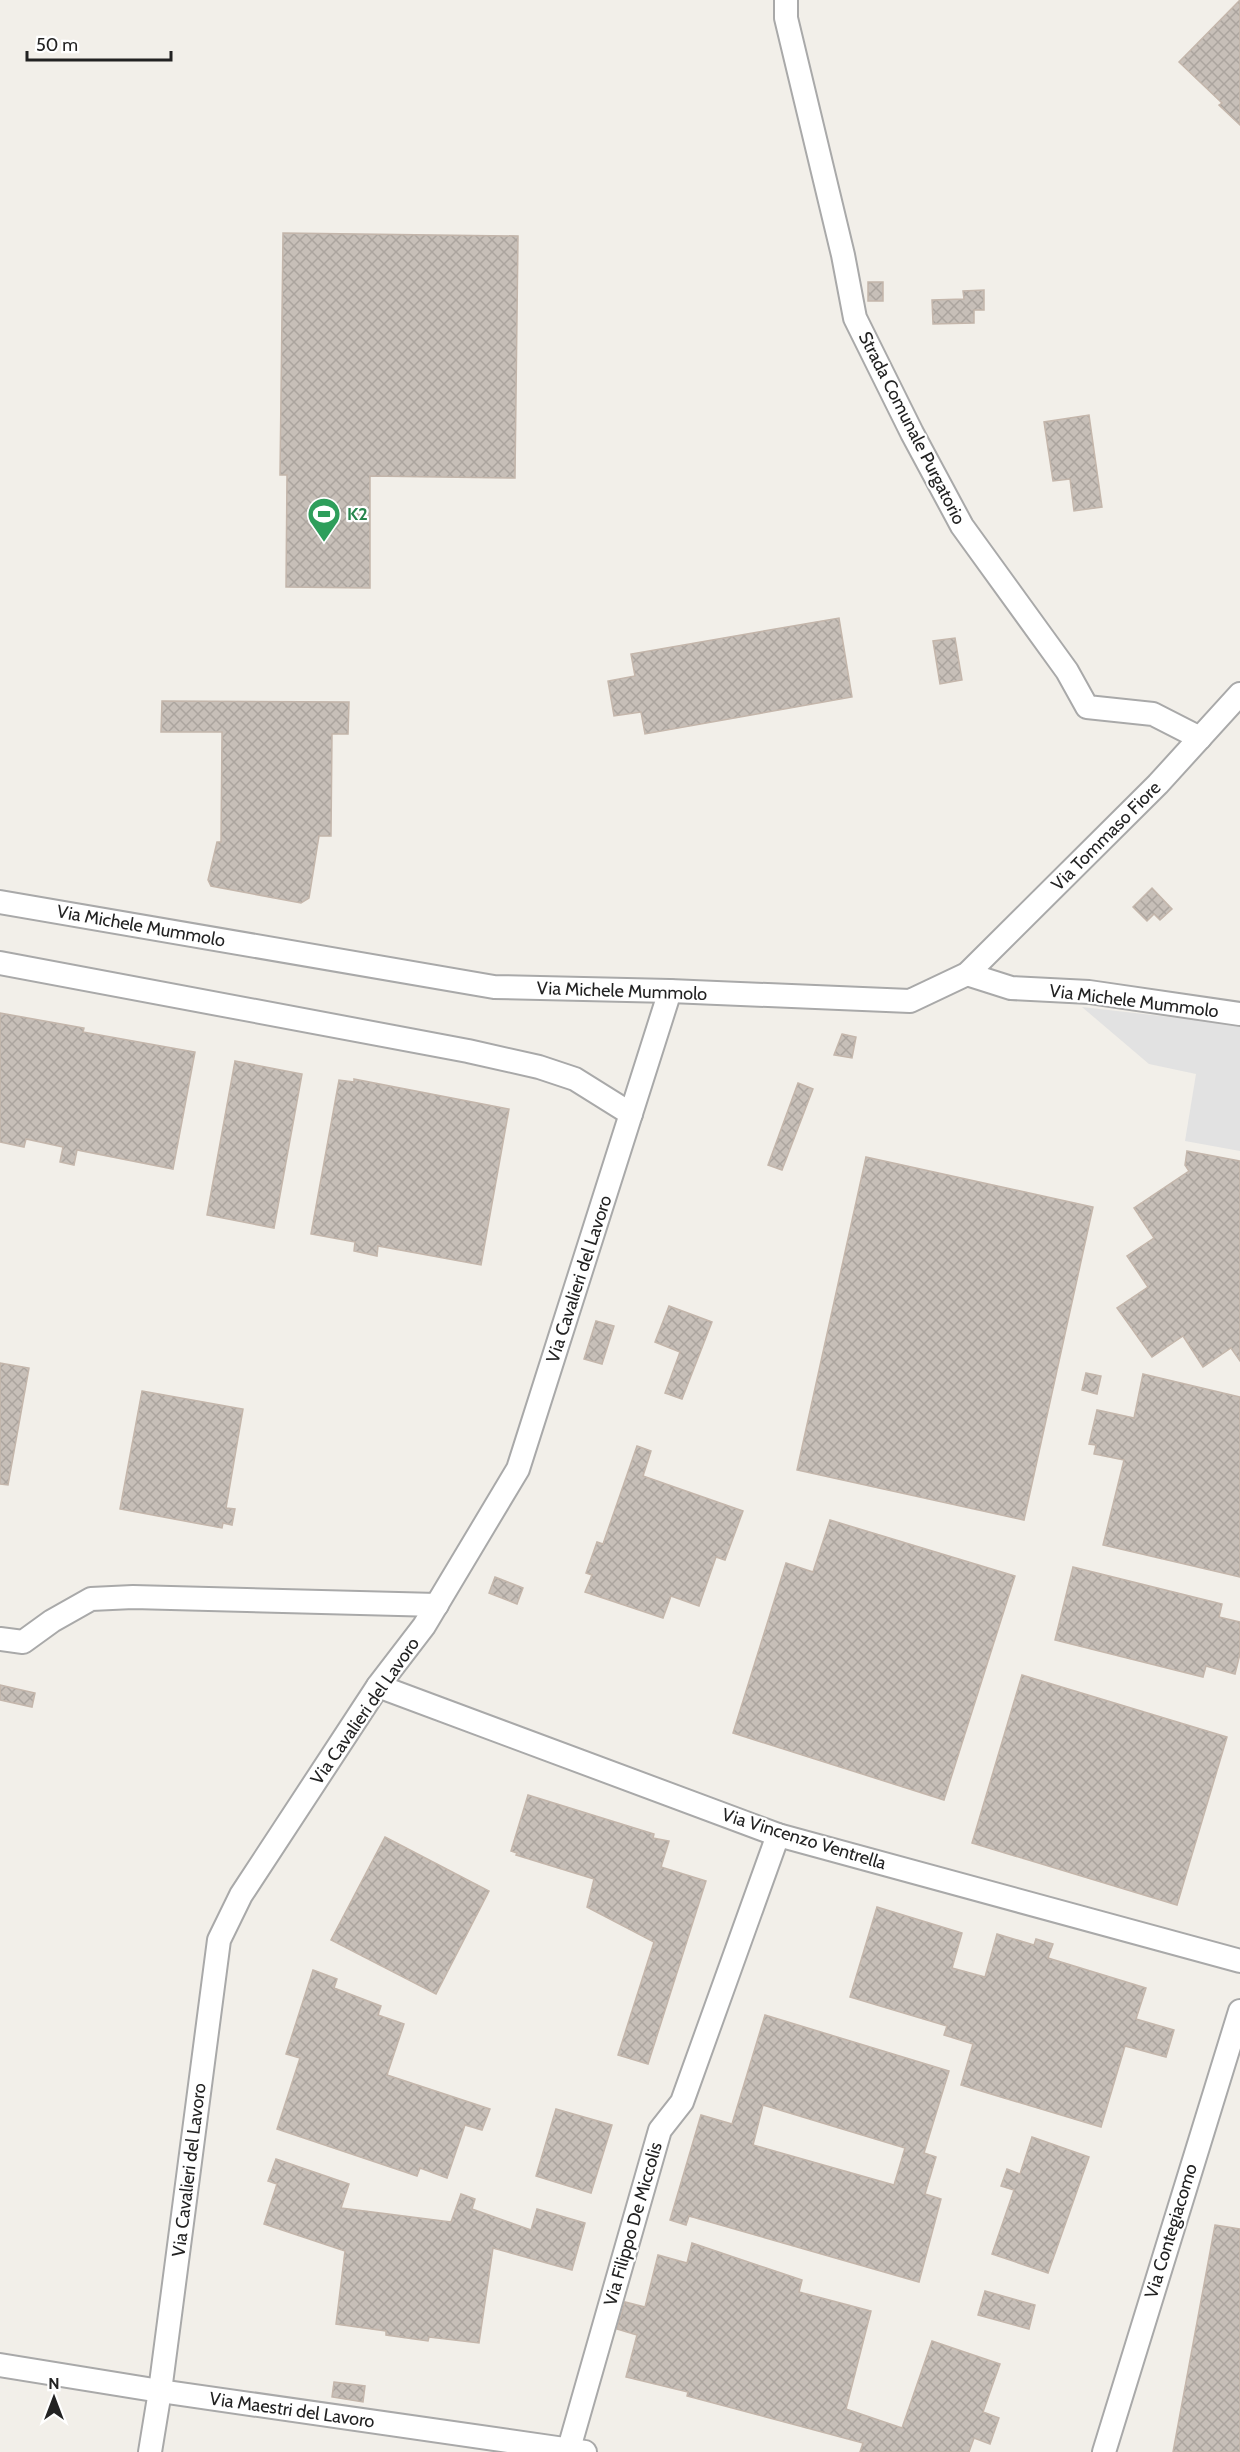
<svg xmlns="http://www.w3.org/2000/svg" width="1240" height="2452" font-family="Cabin,sans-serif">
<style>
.parking{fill:#e2e2e2}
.building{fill:url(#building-cross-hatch);stroke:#c4b6ab;stroke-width:1.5;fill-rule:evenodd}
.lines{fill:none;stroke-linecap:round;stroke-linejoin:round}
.minor-casing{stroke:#a9a9a9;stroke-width:26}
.minor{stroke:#fff;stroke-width:22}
.labels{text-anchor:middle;stroke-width:4.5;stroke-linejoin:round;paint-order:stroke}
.street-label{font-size:18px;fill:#222;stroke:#fff}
.leisure-label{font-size:18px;font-weight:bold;fill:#27864d;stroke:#fff;text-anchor:start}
</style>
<defs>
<pattern id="building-cross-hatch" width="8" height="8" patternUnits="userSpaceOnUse" patternTransform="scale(1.5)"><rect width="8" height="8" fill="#c7bfb8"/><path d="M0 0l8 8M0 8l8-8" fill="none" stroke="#aba49e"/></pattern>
</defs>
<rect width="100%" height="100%" fill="#f2efe9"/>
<polygon class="parking" points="1082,1007 1240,1025 1240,1151 1185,1141 1196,1074 1149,1064"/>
<g class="building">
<polygon points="1240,0 1240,125 1219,105 1222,103 1179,62"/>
<polygon points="283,233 518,236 515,478 370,476 370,588 286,587 287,475 280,475"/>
<rect x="868" y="282" width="15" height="19"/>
<polygon points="984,290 984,310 974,310 974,323 933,324 932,300 964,299 963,291"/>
<polygon points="1089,415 1102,507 1074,511 1070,479 1053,481 1044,422"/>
<polygon points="839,618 852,697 645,734 641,712 614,716 608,681 635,676 631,654"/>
<polygon points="955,638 962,680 940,684 933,641"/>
<polygon points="162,701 349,702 348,734 332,734 331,836 319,836 309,898 301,903 211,886 208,880 217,842 221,842 222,732 161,732"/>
<polygon points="1152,888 1172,909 1160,920 1154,914 1147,921 1133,907"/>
<polygon points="0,1013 84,1028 83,1032 195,1052 173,1169 77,1150 74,1165 60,1162 63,1147 26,1139 24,1147 0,1142"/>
<polygon points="842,1034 856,1037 852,1058 834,1055"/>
<polygon points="235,1061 302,1074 274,1228 207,1215"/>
<polygon points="354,1079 509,1109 481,1265 378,1246 377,1256 354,1251 355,1242 311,1234 339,1080 354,1082"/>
<polygon points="798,1083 813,1089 782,1170 768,1165"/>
<polygon points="1187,1151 1240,1161 1240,1361 1231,1348 1203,1367 1183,1336 1152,1357 1117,1308 1148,1287 1127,1256 1154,1238 1134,1208 1189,1171 1185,1165"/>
<polygon points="866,1157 1093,1207 1024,1520 797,1470"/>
<polygon points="669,1306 712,1322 682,1399 665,1393 680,1352 655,1342"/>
<polygon points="596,1321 614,1326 602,1364 584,1359"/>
<polygon points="0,1363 29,1368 8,1485 0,1484"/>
<polygon points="1086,1373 1101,1376 1097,1394 1082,1390"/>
<polygon points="1143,1374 1240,1397 1240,1577 1103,1545 1124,1460 1094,1454 1096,1445 1089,1444 1097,1410 1134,1418"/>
<polygon points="142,1391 243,1409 226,1508 235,1509 232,1525 223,1523 222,1528 120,1509"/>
<polygon points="637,1446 651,1451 643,1476 743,1511 725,1560 716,1557 699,1606 671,1596 663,1618 585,1592 592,1575 586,1573 597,1542 603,1544"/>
<polygon points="830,1520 1015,1576 944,1800 733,1733 786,1563 813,1572"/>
<polygon points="1073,1567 1222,1604 1219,1617 1240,1622 1240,1654 1235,1674 1206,1666 1203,1677 1055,1640"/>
<polygon points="495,1577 523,1588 517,1604 489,1593"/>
<polygon points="1022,1675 1227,1737 1177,1905 972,1843"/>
<polygon points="0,1685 35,1693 32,1707 0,1700"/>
<polygon points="528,1795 654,1834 653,1838 669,1841 661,1867 706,1881 648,2064 618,2055 654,1942 587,1907 594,1879 516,1855 517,1853 511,1851"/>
<polygon points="385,1837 489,1891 436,1994 331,1940"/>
<polygon points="877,1907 962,1933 952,1968 985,1977 997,1934 1034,1945 1036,1939 1053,1944 1048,1958 1146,1988 1136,2019 1174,2030 1166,2057 1125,2046 1101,2127 961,2085 973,2044 944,2035 947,2026 850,1997"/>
<polygon points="313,1970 337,1979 334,1988 381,2006 378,2015 404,2024 387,2075 490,2109 482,2130 465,2125 447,2178 420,2168 417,2176 277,2129 300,2058 286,2054"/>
<path d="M765,2015L949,2071L924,2153L936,2157L925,2194L941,2199L919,2282L689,2216L686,2225L670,2220L701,2115L732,2124ZM763,2105L905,2148L894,2185L753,2145Z"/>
<polygon points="556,2109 612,2125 591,2193 536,2176"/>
<polygon points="1032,2137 1089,2157 1048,2273 992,2254 1014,2190 1001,2186 1007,2169 1020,2174"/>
<polygon points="276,2159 349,2184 341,2208 451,2222 461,2194 475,2199 472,2209 531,2230 537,2209 585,2223 572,2270 493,2248 479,2343 429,2337 428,2341 386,2335 386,2331 336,2324 345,2251 264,2224 277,2184 268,2181"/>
<polygon points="1215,2225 1240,2229 1240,2452 1173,2452"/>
<polygon points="692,2243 802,2280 799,2292 871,2311 846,2409 902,2428 932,2341 1000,2364 983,2412 999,2418 990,2444 974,2438 969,2452 860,2452 863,2443 687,2396 688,2392 626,2377 637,2335 617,2329 625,2302 645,2307 658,2255 687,2263"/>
<polygon points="985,2291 1035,2305 1029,2329 978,2315"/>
<polygon points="334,2382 365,2386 363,2402 332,2397"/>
</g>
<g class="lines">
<g class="minor-casing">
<g id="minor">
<polyline points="786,0 786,18 843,255 855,318 912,433 962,526 1067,671 1087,707 1153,714 1200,738"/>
<polyline points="0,902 494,987 670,991 910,1001 967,974 1158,784 1240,694"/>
<polyline points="0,963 468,1051 539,1067 575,1079 631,1114"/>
<polyline points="967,974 1011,988 1089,992 1240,1014"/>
<polyline points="0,1639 23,1642 52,1621 91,1599 133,1597 437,1605"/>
<polyline points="378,1686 778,1835 1240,1961"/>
<polyline points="0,2365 160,2391 585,2452"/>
<polyline points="150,2452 160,2391 219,1940 241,1895 378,1686 424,1626 518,1469 670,991"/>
<polyline points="568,2452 660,2130 682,2102 778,1835"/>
<polyline points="1104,2452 1240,2011"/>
</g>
</g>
<use href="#minor" class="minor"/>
</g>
<defs>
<g id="stadium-pin" transform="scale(1.725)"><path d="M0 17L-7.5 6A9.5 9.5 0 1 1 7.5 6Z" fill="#2e9e5b" stroke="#fff"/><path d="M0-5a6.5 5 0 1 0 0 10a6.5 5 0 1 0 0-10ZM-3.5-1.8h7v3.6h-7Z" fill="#fff"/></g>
</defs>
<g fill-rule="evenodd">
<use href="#stadium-pin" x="324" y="514"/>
</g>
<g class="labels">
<g class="street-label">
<text transform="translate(912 428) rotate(63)" y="6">Strada Comunale Purgatorio</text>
<text transform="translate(1106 836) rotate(-45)" y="6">Via Tommaso Fiore</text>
<text transform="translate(141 926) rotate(10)" y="6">Via Michele Mummolo</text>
<text transform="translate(622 991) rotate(2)" y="6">Via Michele Mummolo</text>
<text transform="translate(1134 1001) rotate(7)" y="6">Via Michele Mummolo</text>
<text transform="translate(579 1279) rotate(-72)" y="6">Via Cavalieri del Lavoro</text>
<text transform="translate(365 1711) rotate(-55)" y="6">Via Cavalieri del Lavoro</text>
<text transform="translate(804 1839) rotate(17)" y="6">Via Vincenzo Ventrella</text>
<text transform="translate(189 2170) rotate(-83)" y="6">Via Cavalieri del Lavoro</text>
<text transform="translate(633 2224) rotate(-74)" y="6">Via Filippo De Miccolis</text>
<text transform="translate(1171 2231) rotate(-73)" y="6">Via Contegiacomo</text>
<text transform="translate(292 2410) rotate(8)" y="6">Via Maestri del Lavoro</text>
</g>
<g class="leisure-label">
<text x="347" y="520">K2</text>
</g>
</g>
<g transform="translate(54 2398)" stroke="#ffffff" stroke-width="4.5" paint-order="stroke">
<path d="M0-4.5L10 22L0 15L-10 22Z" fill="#222222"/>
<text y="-9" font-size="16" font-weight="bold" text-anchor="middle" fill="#222222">N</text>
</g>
<path d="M27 51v9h144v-9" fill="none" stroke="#222222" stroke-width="3"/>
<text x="36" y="51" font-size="18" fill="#222222" stroke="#ffffff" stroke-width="4.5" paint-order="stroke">50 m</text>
</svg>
